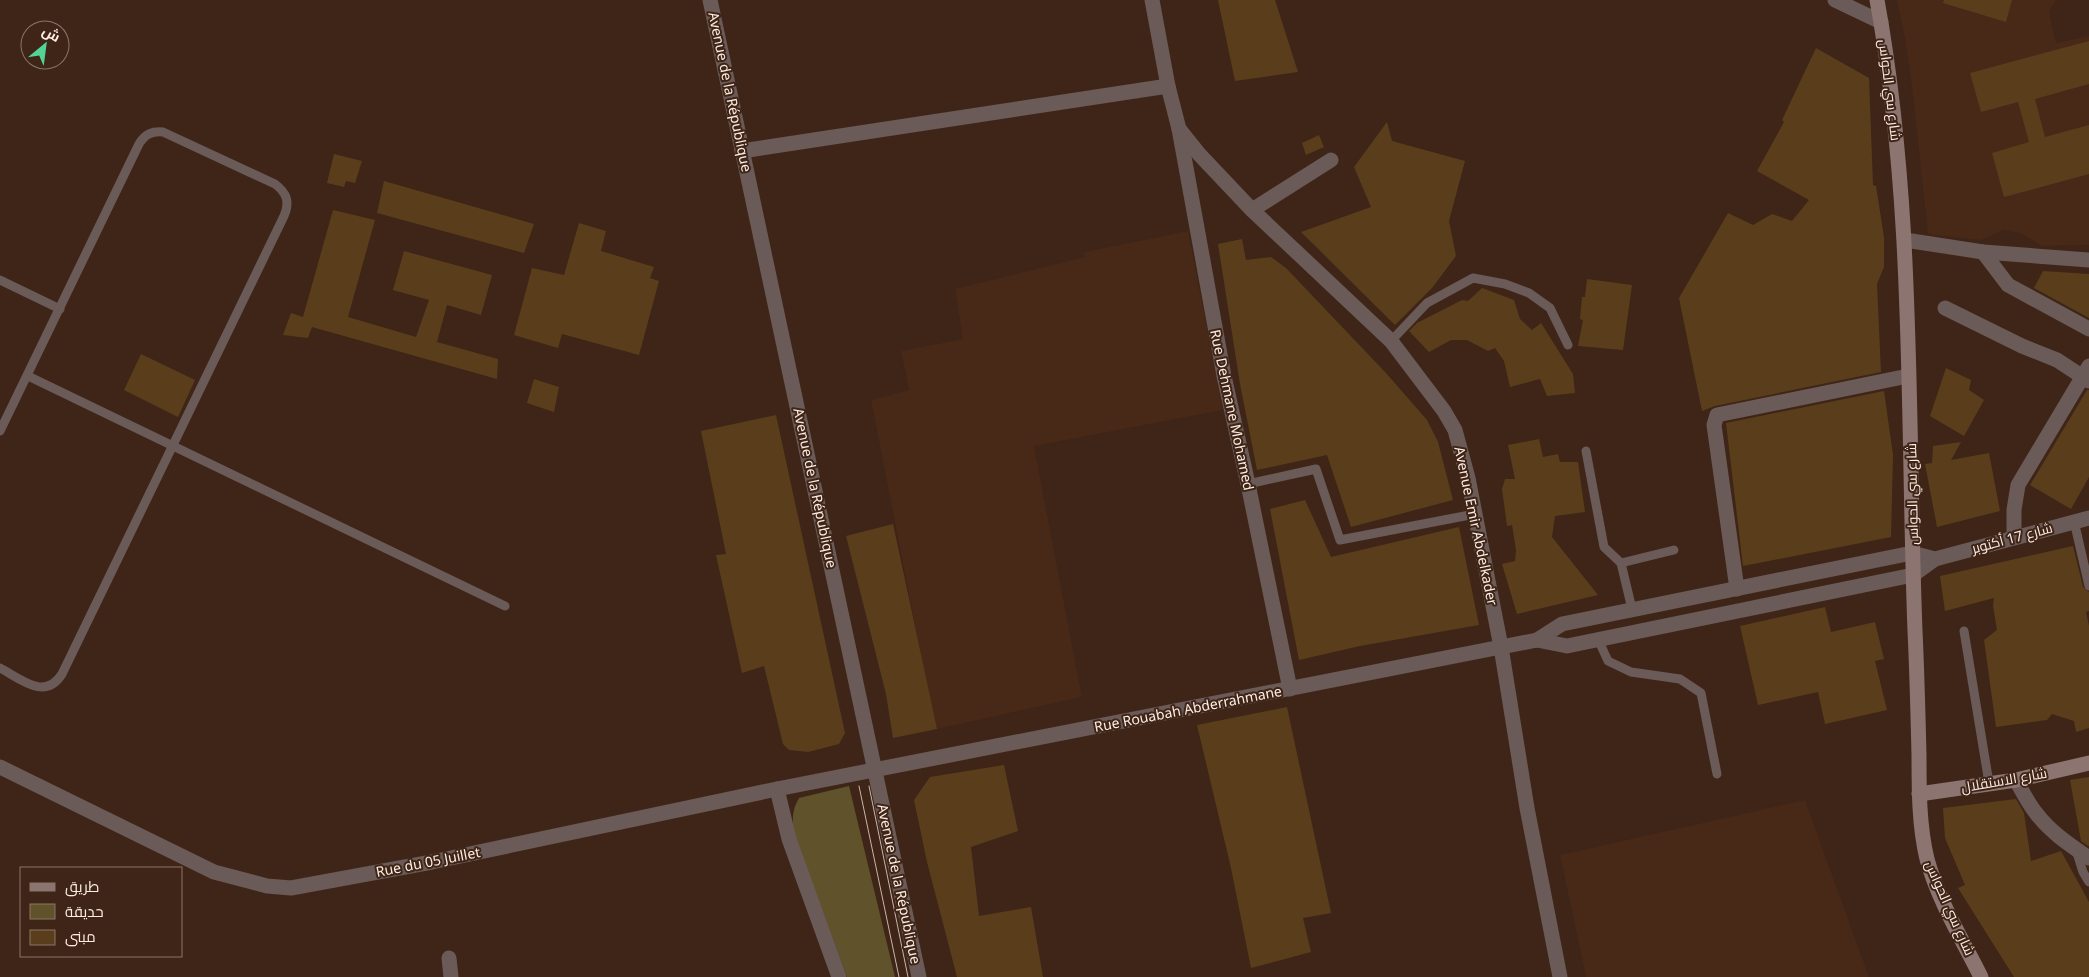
<svg xmlns="http://www.w3.org/2000/svg" width="2089" height="977" font-family="'Noto Sans',Cairo,sans-serif">
<style>
.built{fill:#482817}
.green{fill:#60532b}
.building{fill:#5a3e1b}
.lines{fill:none;stroke-linecap:round;stroke-linejoin:round}
.lane{stroke:#6a5a58;stroke-width:9}
.street{stroke:#6a5a58;stroke-width:15}
.secondary{stroke:#8c7471;stroke-width:15}
.tram{stroke:#c9b5aa;stroke-width:1}
.labels{text-anchor:middle;stroke-width:4;stroke-linejoin:round;paint-order:stroke}
.street-label{font-size:14px;fill:#feece3;stroke:#3e2517}
</style>
<rect width="100%" height="100%" fill="#3e2517"/>
<g class="built">
<polygon points="1897,0 2056,0 2049,12 2056,43 2089,36 2089,245 2041,246 2023,234 2004,230 1981,240 1928,234 1912,87 1905,38"/>
<polygon points="1188,231 1223,410 1034,446 1082,697 937,729 927,686 871,400 909,390 901,351 963,339 955,289 1085,257 1084,252"/>
<polygon points="1805,800 1869,977 1586,977 1560,855"/>
</g>
<path class="green" d="M849,786L895,977H847L794,833C792,819 792,810 799,798Z"/>
<g class="building">
<polygon points="1218,0 1275,0 1298,72 1235,81"/>
<polygon points="1944,0 2012,0 2006,22 1943,3"/>
<polygon points="2089,41 2089,84 2035,99 2045,137 2089,125 2089,174 2004,197 1992,153 2029,142 2018,102 1981,112 1970,73"/>
<polygon points="1816,48 1869,78 1873,185 1876,186 1884,237 1884,267 1877,284 1881,372 1715,406 1702,411 1679,298 1728,213 1753,225 1772,214 1792,221 1809,200 1757,171 1784,122 1782,120"/>
<polygon points="1387,122 1392,141 1465,161 1449,221 1456,256 1432,288 1395,325 1301,232 1371,207 1354,167"/>
<polygon points="1319,135 1324,147 1306,155 1302,143"/>
<polygon points="334,154 362,161 355,183 346,181 344,187 327,183"/>
<polygon points="384,181 534,224 524,253 377,213"/>
<polygon points="333,210 375,220 348,317 416,337 429,300 393,290 404,251 492,275 481,315 447,305 437,342 498,359 497,379 312,327 308,338 283,335 291,313 303,317"/>
<polygon points="579,223 606,231 601,251 654,267 650,278 659,281 639,355 562,334 558,348 514,335 532,268 564,275"/>
<polygon points="1242,239 1246,260 1271,257 1286,268 1386,373 1427,420 1438,442 1453,500 1351,527 1327,455 1257,470 1240,384 1218,244"/>
<polygon points="2043,271 2089,274 2089,318 2034,288"/>
<polygon points="1587,279 1632,285 1623,350 1578,346 1583,320 1580,319 1582,297 1585,297"/>
<polygon points="1482,288 1514,300 1520,319 1532,330 1541,323 1573,374 1575,393 1547,396 1540,379 1510,387 1504,361 1495,348 1488,351 1467,340 1451,340 1429,352 1409,331 1417,323 1462,300 1468,301"/>
<polygon points="141,354 195,380 178,417 124,390"/>
<polygon points="1946,368 1971,380 1969,390 1984,400 1964,436 1930,416"/>
<polygon points="534,379 559,387 554,412 527,403"/>
<polygon points="2087,390 2089,390 2089,477 2071,509 2030,485"/>
<polygon points="1884,391 1893,455 1891,537 1743,566 1726,423"/>
<polygon points="776,415 845,733 839,744 808,752 789,750 783,744 764,666 742,673 716,555 726,554 701,431"/>
<polygon points="1539,439 1543,457 1558,454 1560,462 1578,462 1585,512 1555,516 1552,537 1598,595 1517,614 1502,564 1515,561 1516,550 1512,525 1507,526 1502,489 1505,479 1515,479 1508,445"/>
<polygon points="1961,442 1951,460 1989,453 2000,511 1937,527 1925,464 1932,463 1933,446"/>
<polygon points="1305,500 1331,557 1459,527 1479,625 1360,646 1299,660 1270,509"/>
<polygon points="893,524 937,729 893,738 886,694 846,536"/>
<polygon points="2073,546 2083,587 2089,592 2089,611 2086,612 2089,626 2089,728 2076,732 2074,721 2052,714 2047,720 1996,727 1984,640 1997,630 1993,606 1994,598 1945,611 1940,576"/>
<polygon points="1825,607 1831,632 1875,622 1884,659 1875,661 1887,710 1825,724 1818,692 1758,705 1740,626"/>
<polygon points="1287,707 1331,913 1303,918 1311,952 1251,968 1231,868 1197,725"/>
<polygon points="1004,765 1018,831 971,847 979,916 1031,907 1043,977 957,977 927,862 914,800 930,777"/>
<polygon points="2089,777 2089,846 2088,846 2081,841 2070,780"/>
<polygon points="2016,799 2024,813 2031,861 2061,851 2089,902 2089,977 2014,977 1958,888 1965,885 1945,838 1943,808"/>
</g>
<g class="lines">
<g class="lane">
<polyline points="0,280 60,309"/>
<polyline points="1391,341 1427,303 1473,278 1505,284 1529,293 1550,308 1568,345"/>
<polyline points="28,376 505,606"/>
<path d="M0,431L139,144C145,134 152,131 163,132L275,184C287,193 290,202 284,216L62,674C45,701 21,679 0,668"/>
<polyline points="1586,451 1604,547 1621,563 1632,609"/>
<polyline points="1248,484 1316,469 1340,540 1475,514"/>
<polyline points="2074,521 2089,586"/>
<polyline points="1621,563 1674,550"/>
<polyline points="1964,631 1989,783"/>
<polyline points="1598,639 1608,661 1631,672 1680,679 1701,693 1717,774"/>
<polyline points="2076,850 2083,872 2089,882"/>
</g>
<g class="street">
<polyline points="710,0 919,977"/>
<polyline points="1152,0 1168,86 1179,129 1224,376 1248,484 1290,689"/>
<polyline points="1835,0 1881,22"/>
<polyline points="1179,129 1199,154 1252,210 1391,341 1444,411 1455,430 1468,478 1501,647 1527,808 1560,977"/>
<polyline points="742,151 1168,86"/>
<polyline points="1252,210 1331,160"/>
<polyline points="1905,240 1983,252 2089,260"/>
<polyline points="1983,252 2008,285 2089,329"/>
<polyline points="1945,308 2022,346 2057,360 2089,381"/>
<polyline points="2014,537 2014,510 2018,485 2089,366"/>
<polyline points="1737,589 1714,425 1717,415 1908,376"/>
<polyline points="1537,640 1562,624 1912,553 1935,559"/>
<polyline points="0,767 214,872 267,886 291,888 432,862 777,789 1501,647 1537,640 1567,646 1913,575 1935,559 2089,518"/>
<path d="M2016,780C2022,791 2028,803 2036,813C2050,832 2070,845 2089,858"/>
<polyline points="777,789 789,839 839,977"/>
<polyline points="449,958 451,977"/>
</g>
<g class="secondary">
<path d="M1877,0C1915,208 1907,421 1915,631C1917,672 1918,714 1919,755C1919,790 1919,826 1927,859C1938,900 1962,939 1981,977"/>
<polyline points="1919,794 2016,780 2089,763"/>
</g>
<g class="tram">
<polyline points="859,786 899,977"/>
<polyline points="869,786 908,977"/>
</g>
</g>
<g class="labels">
<g class="street-label">
<text transform="translate(1890 90) rotate(83)" y="5">شارع سي الحواس</text>
<text transform="translate(730 92) rotate(78)" y="5">Avenue de la République</text>
<text transform="translate(1232 410) rotate(78)" y="5">Rue Dehmane Mohamed</text>
<text transform="translate(815 488) rotate(78)" y="5">Avenue de la République</text>
<text transform="translate(1912 494) rotate(-91)" y="5">شارع سي الحواس</text>
<text transform="translate(1476 526) rotate(78)" y="5">Avenue Emir Abdelkader</text>
<text transform="translate(2012 538) rotate(-15)" y="5">شارع 17 أكتوبر</text>
<text transform="translate(1188 709) rotate(-11)" y="5">Rue Rouabah Abderrahmane</text>
<text transform="translate(2004 780) rotate(-10)" y="5">شارع الاستقلال</text>
<text transform="translate(428 862) rotate(-11)" y="5">Rue du 05 Juillet</text>
<text transform="translate(899 884) rotate(78)" y="5">Avenue de la République</text>
<text transform="translate(1950 908) rotate(66)" y="5">شارع سي الحواس</text>
</g>
</g>
<rect x="20" y="867" width="162" height="90" fill="#3e2517" stroke="#8b7569"/>
<rect x="30" y="883" width="25" height="8" fill="#8c7471" stroke="#8b7569"/>
<text x="65" y="892" font-size="15" fill="#feece3">طريق</text>
<rect x="30" y="904" width="25" height="15" fill="#60532b" stroke="#8b7569"/>
<text x="65" y="917" font-size="15" fill="#feece3">حديقة</text>
<rect x="30" y="930" width="25" height="15" fill="#5a3e1b" stroke="#8b7569"/>
<text x="65" y="942" font-size="15" fill="#feece3">مبنى</text>
<g transform="translate(45 45) rotate(29)"><circle r="24" fill="#3e2517" stroke="#8b7569"/>
<path d="M0-4L9 19L0 12L-9 19Z" fill="#53d396"/>
<text y="-8" font-size="14" font-weight="bold" text-anchor="middle" fill="#feece3">ش</text>
</g>
</svg>
